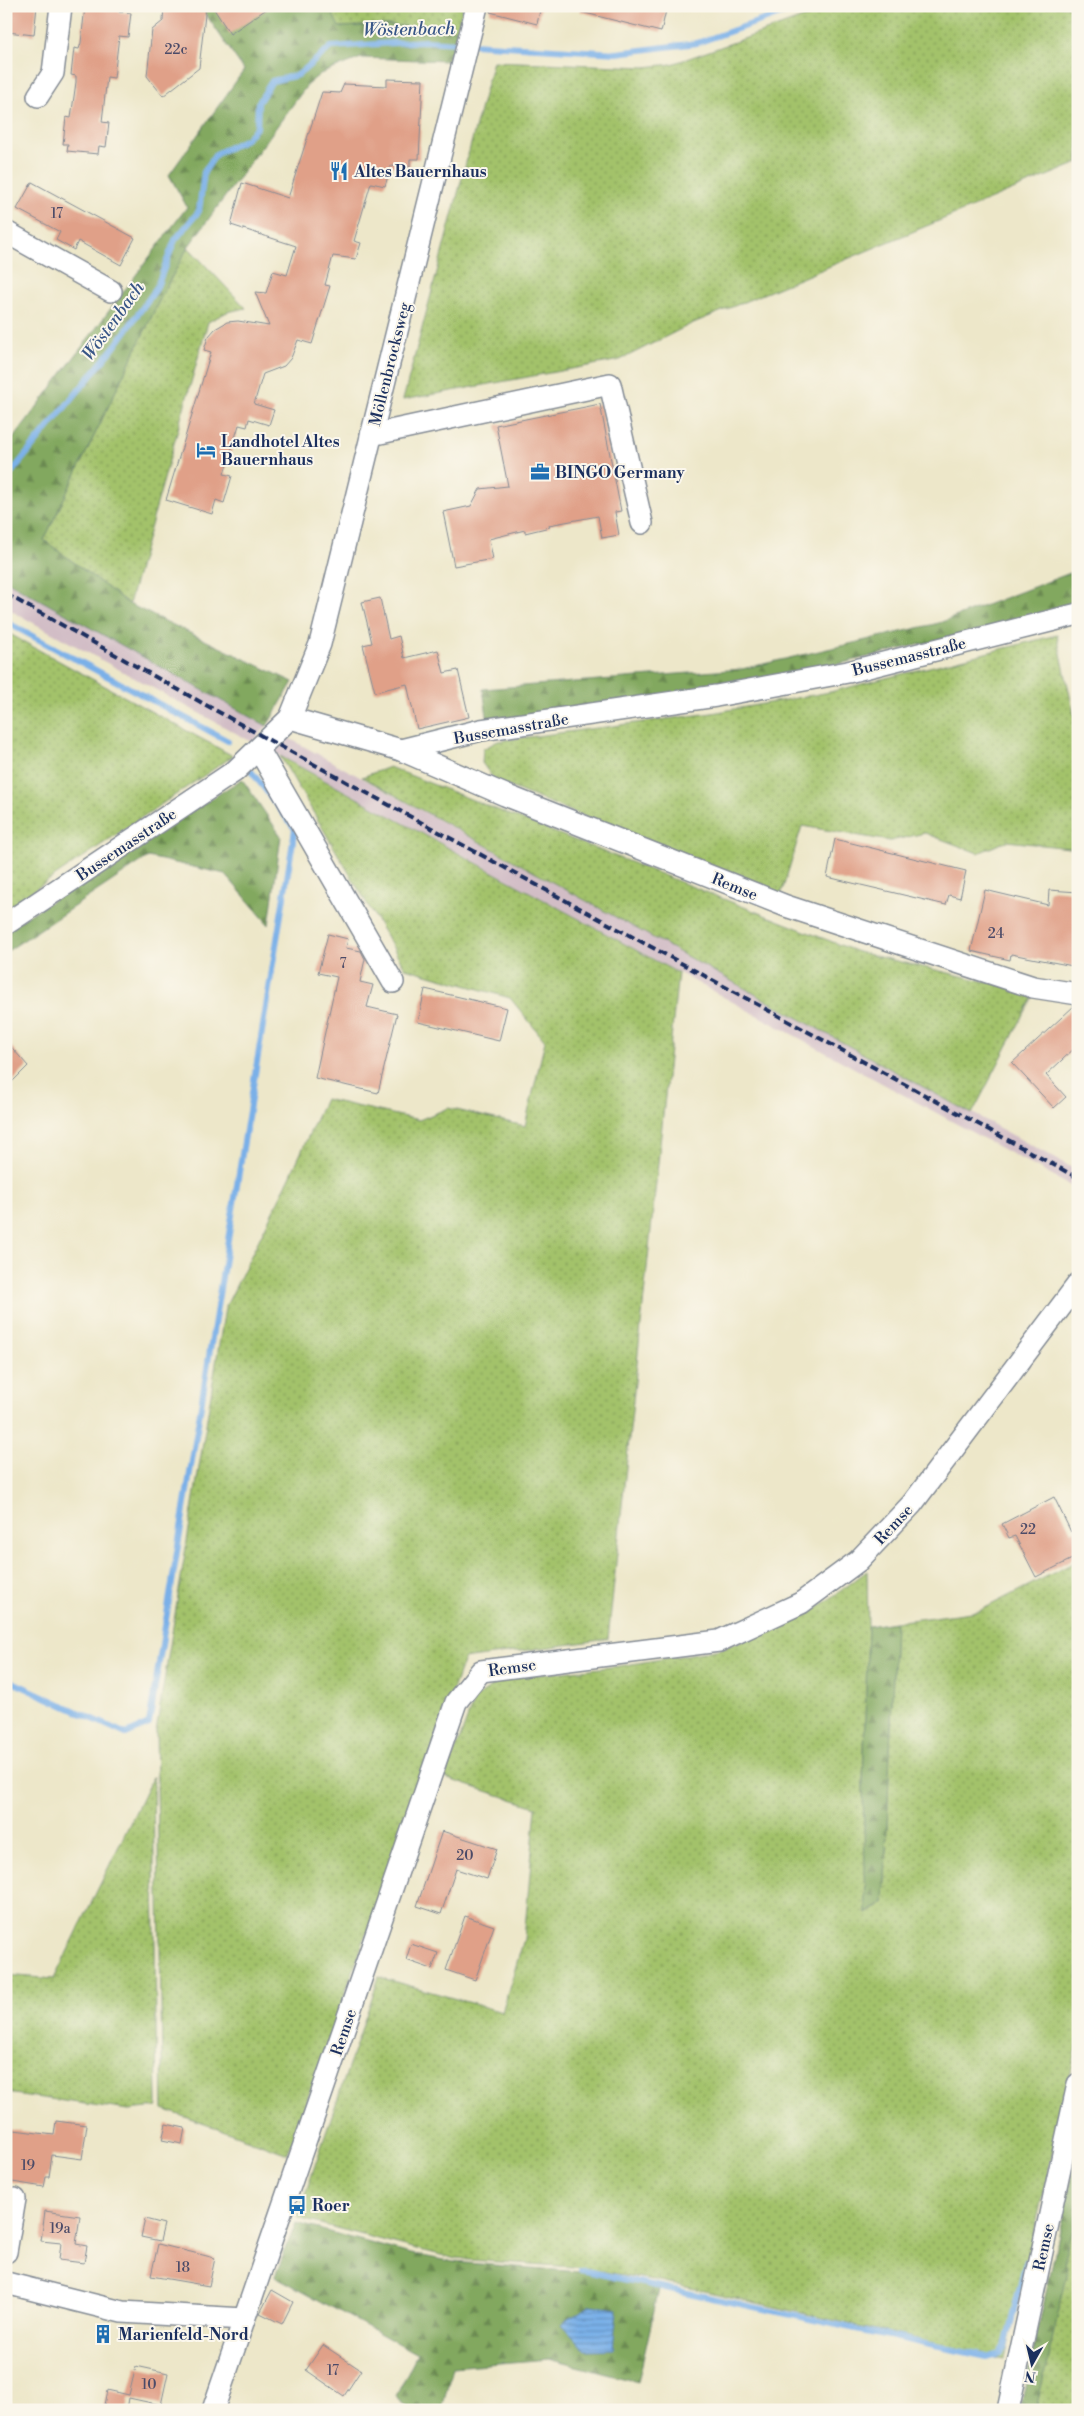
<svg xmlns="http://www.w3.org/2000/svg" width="1084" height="2416" font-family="'Libre Bodoni',serif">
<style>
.railway{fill:#d2bdc6}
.grass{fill:url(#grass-dots);stroke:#5f7864}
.forest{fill:url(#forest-firs);stroke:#4e6c5e}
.water{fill:url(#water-rules);stroke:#4a70a3}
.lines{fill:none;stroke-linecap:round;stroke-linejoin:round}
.stream{stroke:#7ab0e8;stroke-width:6}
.building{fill:#e0a088}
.minor-casing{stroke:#848b94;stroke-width:24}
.minor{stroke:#fff;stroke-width:21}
.rail{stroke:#1b2f5e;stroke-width:4;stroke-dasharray:8 4;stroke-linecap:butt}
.labels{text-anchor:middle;stroke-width:4;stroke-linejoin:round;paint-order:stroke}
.number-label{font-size:14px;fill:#4c4b68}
.poi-label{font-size:16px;font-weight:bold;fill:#1b2f5e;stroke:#fbf7ec;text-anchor:start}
.street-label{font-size:16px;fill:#1b2f5e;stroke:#fbf7ec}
.water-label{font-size:18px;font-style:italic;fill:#385687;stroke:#fbf7ec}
</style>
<defs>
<pattern id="grass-dots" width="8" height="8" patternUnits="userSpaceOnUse" patternTransform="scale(1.25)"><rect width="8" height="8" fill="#a3c26a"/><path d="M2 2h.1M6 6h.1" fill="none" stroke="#849e5a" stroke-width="1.8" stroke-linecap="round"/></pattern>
<pattern id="forest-firs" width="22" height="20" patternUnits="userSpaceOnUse" patternTransform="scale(1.25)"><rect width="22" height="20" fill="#82a85e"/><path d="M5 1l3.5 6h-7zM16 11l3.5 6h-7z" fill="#6a8951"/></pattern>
<pattern id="water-rules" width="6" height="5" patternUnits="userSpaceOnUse" patternTransform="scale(1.25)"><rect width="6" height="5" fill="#7ab0e8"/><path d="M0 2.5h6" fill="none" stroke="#6390bf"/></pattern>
</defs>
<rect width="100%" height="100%" fill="#fbf7ec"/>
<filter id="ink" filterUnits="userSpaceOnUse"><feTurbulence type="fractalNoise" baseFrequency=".02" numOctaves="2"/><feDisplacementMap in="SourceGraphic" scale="10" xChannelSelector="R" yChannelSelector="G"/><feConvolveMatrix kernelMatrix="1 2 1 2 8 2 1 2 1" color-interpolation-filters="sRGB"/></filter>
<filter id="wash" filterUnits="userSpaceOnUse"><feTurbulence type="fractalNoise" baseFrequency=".0096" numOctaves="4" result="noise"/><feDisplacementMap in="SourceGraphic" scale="20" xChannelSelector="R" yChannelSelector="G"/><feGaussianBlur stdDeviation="1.12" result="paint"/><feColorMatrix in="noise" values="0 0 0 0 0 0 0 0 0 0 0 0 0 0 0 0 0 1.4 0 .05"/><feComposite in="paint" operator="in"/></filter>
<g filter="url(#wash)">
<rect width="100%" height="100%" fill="#ede7c9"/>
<g class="railway">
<polygon points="6,581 267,726 252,742 6,608"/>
<polygon points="285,736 1078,1171 1078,1190 270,750"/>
</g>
<g class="grass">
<polygon points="329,6 463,6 457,30 387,25 338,27"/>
<polygon points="837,6 1078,6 1078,163 691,324 620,360 403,400 493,61 645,67 672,64"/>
<polygon points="188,247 246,308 227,312 208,322 129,604 44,540 161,297"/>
<polygon points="6,632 233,756 6,909"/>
<polygon points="1057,635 1078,733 1078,849 1007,841 978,853 925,833 890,841 802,826 781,895 495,781 482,763 483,749 498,741 712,713 830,692"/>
<polygon points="280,756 678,973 608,1639 464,1659 288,2154 163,2109 156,1731 225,1308 289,1179 325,1099 419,1120 448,1108 525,1126 545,1041 510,998 405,968"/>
<polygon points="389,767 858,952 1035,993 972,1114 362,777"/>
<polygon points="1075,1562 1078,1567 1078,2042 1005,2359 660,2281 574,2267 456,2259 297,2218 379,1977 502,2012 524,1939 536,1807 445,1778 475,1698 505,1678 620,1666 721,1649 812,1612 867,1571 868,1626 863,1784 867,1914 884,1903 895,1622 979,1611"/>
<polygon points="153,1776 157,2107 129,2110 6,2093 6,1975 54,1979"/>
<polygon points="1078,2149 1078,2410 1020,2410"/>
</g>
<g class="forest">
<polygon points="200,6 329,6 339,27 387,25 457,30 448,61 361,58 320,74 308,84 188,247 161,297 44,540 129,604 293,682 267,726 6,581 6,448 187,207 169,175 244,70"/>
<polygon points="1078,570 1078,606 802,673 488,723 483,689 742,669 939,623"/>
<polygon points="242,779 281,836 269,925 225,874 148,857 6,952 6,930"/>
<polygon points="895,1622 884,1903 866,1914 863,1784 868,1626"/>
<polygon points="1078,2149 1078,2212 1065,2258 1067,2275 1036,2410 1020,2410"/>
<polygon points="296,2223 407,2253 454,2262 581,2272 660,2285 638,2382 549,2359 452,2367 442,2410 412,2410 396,2396 417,2354 275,2276"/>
</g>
<polygon class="water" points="590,2305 617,2309 613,2349 586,2350 562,2324"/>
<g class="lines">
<g class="stream">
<polyline points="6,479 115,346 156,289 175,240 199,211 204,172 216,154 246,139 257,127 258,103 272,81 298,75 331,47 425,41 617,53 697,43 803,6"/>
<polyline points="6,622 228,741"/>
<polyline points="6,1679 126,1734 149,1724 295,829 251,771"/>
<polyline points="581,2270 987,2357 1001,2353 1005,2347 1026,2262"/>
</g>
</g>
<g id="blocks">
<g class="building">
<polygon points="10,6 37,6 34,35 7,32"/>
<polygon points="85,6 120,6 119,12 131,13 128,37 119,36 114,78 107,77 102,122 109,123 106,147 99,146 98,154 67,151 68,144 63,144 66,117 71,118 76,82 76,76 71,75 74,48 79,49 81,43"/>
<polygon points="164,6 206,6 199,68 163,96 147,76 152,30 163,21"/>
<polygon points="212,6 271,6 230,34"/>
<polygon points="491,6 541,6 537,24 490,12"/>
<polygon points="581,6 667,6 661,32 581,12"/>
<polygon points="387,79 423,80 419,159 410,159 410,167 391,166 385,186 371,183 354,241 361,243 356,259 333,256 325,285 330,286 312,344 298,340 291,358 284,366 263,374 254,404 274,410 269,425 249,419 247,427 239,425 224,474 232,476 224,503 216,500 212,514 166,500 211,352 204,350 208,337 215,329 227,322 238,321 269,326 255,292 266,293 273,271 287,275 296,246 231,225 242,183 288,198 322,92 340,93 344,84 387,86"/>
<polygon points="32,182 135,238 121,265 78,241 74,250 56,240 60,232 17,209"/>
<polygon points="600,404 621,511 615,512 619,535 602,538 598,516 549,525 550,527 525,533 525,530 489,539 493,559 454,566 443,512 471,506 480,489 508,486 496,425"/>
<polygon points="380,598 389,639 399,636 404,658 438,650 444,673 458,670 469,717 417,729 407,684 375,692 363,645 372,643 362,602"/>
<polygon points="835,839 966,871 960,898 949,895 946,905 827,877"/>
<polygon points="985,890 1048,905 1049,890 1078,892 1075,931 1078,932 1078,967 1011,954 1010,960 971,951"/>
<polygon points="328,934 348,939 346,948 361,951 365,959 360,982 373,985 367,1007 397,1014 378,1093 315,1078 337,977 318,973"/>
<polygon points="425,989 507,1008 499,1041 418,1022"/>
<polygon points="1074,1006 1078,1006 1078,1045 1046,1075 1066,1097 1054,1108 1012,1063"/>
<polygon points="6,1041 28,1066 6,1088"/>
<polygon points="1054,1497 1071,1532 1078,1529 1078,1556 1036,1577 1015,1536 1009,1538 1002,1524"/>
<polygon points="442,1831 497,1849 487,1879 456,1869 441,1914 417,1906"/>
<polygon points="465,1916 494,1926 475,1980 446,1970"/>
<polygon points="411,1944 438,1953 432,1969 406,1960"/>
<polygon points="56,2121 87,2125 82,2159 52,2155 49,2177 46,2177 44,2187 6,2181 6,2129 54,2135"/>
<polygon points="166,2124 185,2128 182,2144 162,2140"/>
<polygon points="45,2211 80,2216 76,2244 87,2246 84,2263 59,2260 61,2243 41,2241"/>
<polygon points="145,2219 164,2224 160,2241 141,2237"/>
<polygon points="158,2244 215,2258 209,2286 151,2276"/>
<polygon points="272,2290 293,2302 282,2324 260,2313"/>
<polygon points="323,2345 361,2370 344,2396 306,2370"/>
<polygon points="136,2366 168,2373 161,2405 129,2398 127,2410 103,2410 107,2390 129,2395"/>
</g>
</g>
</g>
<g filter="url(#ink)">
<use href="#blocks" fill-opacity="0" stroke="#848b94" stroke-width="1"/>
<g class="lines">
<g class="minor-casing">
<g id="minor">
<polyline points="38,96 53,73 61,6"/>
<polyline points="6,232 111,291"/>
<polyline points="371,435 610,384 642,523"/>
<polyline points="290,718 401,750 505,795 786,906 1033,987 1078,994"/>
<polyline points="259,750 393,982"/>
<polyline points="401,750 481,730 716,696 848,672 1078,614"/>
<polyline points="6,924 235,771 290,718 320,644 477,6"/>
<polyline points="6,2252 15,2199"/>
<polyline points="6,2283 122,2312 244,2319"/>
<polyline points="213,2410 456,1702 481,1671 719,1641 801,1603 858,1561 912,1504 1078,1284"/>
<polyline points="1008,2410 1078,2084"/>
</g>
</g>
<use href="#minor" class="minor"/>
<polyline class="rail" points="6,594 269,740 1078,1178"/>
</g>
</g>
<defs>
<g id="restaurant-bare" transform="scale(1.5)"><path d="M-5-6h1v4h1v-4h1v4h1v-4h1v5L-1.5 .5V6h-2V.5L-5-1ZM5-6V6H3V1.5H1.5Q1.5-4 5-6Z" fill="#1f6fb2" stroke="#fbf7ec" stroke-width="2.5" paint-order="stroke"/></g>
<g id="hotel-bare" transform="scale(1.5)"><path d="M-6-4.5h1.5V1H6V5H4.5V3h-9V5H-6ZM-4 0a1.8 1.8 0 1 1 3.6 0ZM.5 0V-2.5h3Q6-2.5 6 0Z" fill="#1f6fb2" stroke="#fbf7ec" stroke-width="2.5" paint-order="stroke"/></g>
<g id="office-bare" transform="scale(1.5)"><path d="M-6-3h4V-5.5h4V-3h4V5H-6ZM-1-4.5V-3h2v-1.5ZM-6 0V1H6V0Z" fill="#1f6fb2" stroke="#fbf7ec" stroke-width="2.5" paint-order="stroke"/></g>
<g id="bus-bare" transform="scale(1.5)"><path d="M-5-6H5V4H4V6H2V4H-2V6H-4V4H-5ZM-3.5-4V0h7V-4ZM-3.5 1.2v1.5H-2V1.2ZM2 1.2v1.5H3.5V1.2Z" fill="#1f6fb2" stroke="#fbf7ec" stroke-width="2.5" paint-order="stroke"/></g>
<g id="building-bare" transform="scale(1.5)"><path d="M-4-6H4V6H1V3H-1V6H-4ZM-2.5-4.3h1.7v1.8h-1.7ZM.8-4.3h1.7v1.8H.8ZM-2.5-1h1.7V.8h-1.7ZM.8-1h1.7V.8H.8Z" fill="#1f6fb2" stroke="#fbf7ec" stroke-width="2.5" paint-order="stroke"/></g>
</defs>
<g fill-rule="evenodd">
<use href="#restaurant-bare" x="339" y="171"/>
<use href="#hotel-bare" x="206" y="450"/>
<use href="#office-bare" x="540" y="472"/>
<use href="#bus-bare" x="297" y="2205"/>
<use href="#building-bare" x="103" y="2334"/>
</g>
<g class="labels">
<g class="number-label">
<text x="176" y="54">22c</text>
<text x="57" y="218">17</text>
<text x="996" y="938">24</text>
<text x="343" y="968">7</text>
<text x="1028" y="1534">22</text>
<text x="465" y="1860">20</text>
<text x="28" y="2170">19</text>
<text x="60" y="2233">19a</text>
<text x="183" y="2272">18</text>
<text x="333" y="2375">17</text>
<text x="149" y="2389">10</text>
</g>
<g class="poi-label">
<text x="354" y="177">Altes Bauernhaus</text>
<text x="221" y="447">Landhotel Altes<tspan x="221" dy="18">Bauernhaus</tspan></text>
<text x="555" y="478">BINGO Germany</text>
<text x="312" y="2211">Roer</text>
<text x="118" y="2340">Marienfeld-Nord</text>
</g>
<g class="street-label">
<text transform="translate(389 364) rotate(-76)" y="6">Möllenbrocksweg</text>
<text transform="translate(909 656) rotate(-14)" y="6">Bussemasstraße</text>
<text transform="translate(511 728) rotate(-10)" y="6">Bussemasstraße</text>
<text transform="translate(126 844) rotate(-34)" y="6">Bussemasstraße</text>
<text transform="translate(735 886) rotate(22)" y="6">Remse</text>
<text transform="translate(893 1524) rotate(-47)" y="6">Remse</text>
<text transform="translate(512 1667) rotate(-8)" y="6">Remse</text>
<text transform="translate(343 2032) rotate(-71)" y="6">Remse</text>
<text transform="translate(1043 2247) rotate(-78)" y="6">Remse</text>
</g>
<g class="water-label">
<text transform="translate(409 29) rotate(-1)" y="6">Wöstenbach</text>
<text transform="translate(113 321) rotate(-54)" y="6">Wöstenbach</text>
</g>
</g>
<rect width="1084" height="2416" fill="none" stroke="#fbf7ec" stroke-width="25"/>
<g transform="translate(1032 2364) rotate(188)" stroke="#fbf7ec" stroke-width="4" paint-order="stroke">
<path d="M0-4L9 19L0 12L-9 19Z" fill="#1b2f5e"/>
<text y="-8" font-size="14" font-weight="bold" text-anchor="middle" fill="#1b2f5e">N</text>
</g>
</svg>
